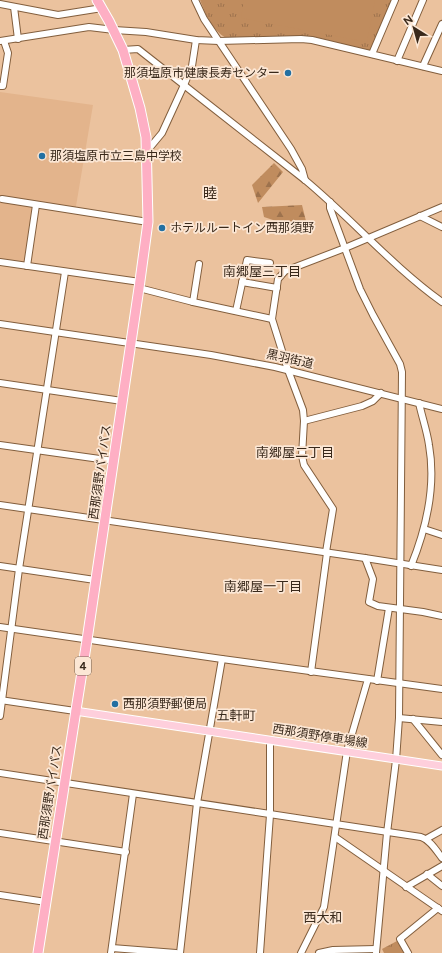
<svg xmlns="http://www.w3.org/2000/svg" width="442" height="953" font-family="Figtree,'Noto Sans JP',sans-serif">
<style>
.built{fill:#e3b48c}
.grass{fill:url(#grass-tufts)}
.forest{fill:url(#forest-firs)}
.pitch{fill:#c08c5e}
.lines{fill:none;stroke-linecap:round;stroke-linejoin:round}
.minor-casing{stroke:#825e3d;stroke-width:8}
.major-casing{stroke:#fff;stroke-width:9}
.highway-casing{stroke:#fff;stroke-width:11}
.minor{stroke:#fff;stroke-width:6}
.major{stroke:#fecfdc;stroke-width:7}
.highway{stroke:#feafc4;stroke-width:9}
.poi-dot{fill:#2370a2;stroke:#fce7d5;stroke-width:1.5}
.labels{text-anchor:middle;stroke-width:3.5;stroke-linejoin:round;paint-order:stroke}
.shield{fill:#fce7d5;stroke:#746253;stroke-width:1}
.shield-label{font-size:11px;font-weight:bold;fill:#39291b}
.poi-label{font-size:12px;fill:#39291b;stroke:#fce7d5;text-anchor:start}
.street-label{font-size:12px;fill:#39291b;stroke:#fce7d5}
.neighbourhood-label{font-size:13px;fill:#39291b;stroke:#fce7d5}
.quarter-label{font-size:14px;fill:#39291b;stroke:#fce7d5}
</style>
<defs>
<pattern id="grass-tufts" width="24" height="20" patternUnits="userSpaceOnUse"><rect width="24" height="20" fill="#c08c5e"/><path d="M3 7l-1-3M5 7V3M7 7l1-3M15 17l-1-3M17 17v-4M19 17l1-3" fill="none" stroke="#9d724d"/></pattern>
<pattern id="forest-firs" width="22" height="20" patternUnits="userSpaceOnUse"><rect width="22" height="20" fill="#c08c5e"/><path d="M5 1l3.5 6h-7zM16 11l3.5 6h-7z" fill="#9d724d"/></pattern>
</defs>
<rect width="100%" height="100%" fill="#ebc29e"/>
<polygon class="built" points="0,92 93,105 75,212 34,206 25,264 0,260"/>
<g class="grass">
<path d="M200,0H392L370,51L324,39L307,36L226,38C212,30 206,15 200,0Z"/>
<polygon points="397,941 404,953 384,953 382,949"/>
</g>
<g class="forest">
<polygon points="274,163 283,172 258,203 252,185"/>
<polygon points="302,205 307,225 289,232 282,223 264,217 262,207"/>
</g>
<polygon class="pitch" points="244,0 375,0 367,42 241,18"/>
<g class="lines">
<g class="minor-casing">
<g id="minor">
<polyline points="195,0 204,19 291,149 302,169 305,180"/>
<polyline points="0,4 58,15 102,8"/>
<polyline points="14,7 18,39"/>
<polyline points="0,41 89,27 114,30 146,32 196,40 219,41 301,39 312,40 442,71"/>
<path d="M123,50L138,49L305,180C352,219 392,266 442,302"/>
<polyline points="372,54 395,0"/>
<polyline points="397,61 423,0"/>
<polyline points="423,66 442,24"/>
<polyline points="0,86 3,86 8,53 4,41"/>
<polyline points="147,151 162,133 184,85 192,66 196,40"/>
<polyline points="2,199 148,222"/>
<polyline points="330,202 330,208 360,289 373,315 400,364 402,372 399,718 396,760 387,833 376,953"/>
<polyline points="420,216 442,227"/>
<polyline points="0,262 140,282"/>
<polyline points="27,266 36,205"/>
<polyline points="242,282 277,288"/>
<polyline points="139,288 193,302 272,319"/>
<polyline points="193,302 199,264"/>
<polyline points="236,311 247,260 270,263"/>
<polyline points="0,324 211,355 275,367 442,409"/>
<polyline points="0,383 122,401"/>
<polyline points="304,421 362,406 373,401 381,393"/>
<polyline points="0,445 114,461"/>
<polyline points="0,505 365,558 442,570"/>
<polyline points="424,529 442,535"/>
<polyline points="326,552 333,509 304,465 302,456 304,421 303,410 288,370 272,319 278,279 285,271 345,248 442,207"/>
<polyline points="365,558 373,579 369,602 378,606 423,612 442,616"/>
<polyline points="0,566 95,580"/>
<path d="M411,566C426,529 436,485 429,445C427,431 422,417 419,403"/>
<polyline points="0,627 222,659 442,689"/>
<polyline points="311,672 327,553"/>
<polyline points="377,681 389,608"/>
<polyline points="0,700 75,711"/>
<polyline points="0,716 19,569 65,272"/>
<polyline points="399,718 442,722"/>
<polyline points="413,719 442,755"/>
<path d="M0,773L421,837C430,840 436,850 442,858"/>
<polyline points="0,833 126,852"/>
<polyline points="335,837 442,911"/>
<polyline points="426,839 442,830"/>
<polyline points="427,874 442,886"/>
<polyline points="406,887 442,866"/>
<polyline points="0,895 46,902"/>
<polyline points="112,948 176,953"/>
<polyline points="111,953 133,794"/>
<polyline points="180,953 197,803 222,659"/>
<polyline points="260,953 270,815 270,740"/>
<polyline points="301,953 324,907 347,751 368,679"/>
<polyline points="319,953 333,950 376,949"/>
<polyline points="408,953 400,939 438,908"/>
</g>
</g>
<g class="major-casing">
<polyline id="major" points="75,711 442,766"/>
</g>
<g class="highway-casing">
<polyline id="highway" points="38,953 87,640 139,288 148,222 146,137 140,108 123,50 109,21 97,0"/>
</g>
<use href="#minor" class="minor"/>
<use href="#major" class="major"/>
<use href="#highway" class="highway"/>
</g>
<g class="poi-dot">
<circle cx="288" cy="73" r="4"/>
<circle cx="42" cy="156" r="4"/>
<circle cx="162" cy="228" r="4"/>
<circle cx="115" cy="704" r="4"/>
</g>
<g class="labels">
<rect class="shield" x="75" y="657" width="16" height="18" rx="3"/>
<g class="shield-label">
<text x="83" y="670">4</text>
</g>
<g class="poi-label">
<text x="280" y="77" text-anchor="end">那須塩原市健康長寿センター</text>
<text x="50" y="160">那須塩原市立三島中学校</text>
<text x="170" y="232">ホテルルートイン西那須野</text>
<text x="123" y="708">西那須野郵便局</text>
</g>
<g class="street-label">
<text transform="translate(290 359) rotate(13)" y="4">黒羽街道</text>
<text transform="translate(100 472) rotate(-82)" y="4">西那須野バイパス</text>
<text transform="translate(320 736) rotate(9)" y="4">西那須野停車場線</text>
<text transform="translate(50 792) rotate(-81)" y="4">西那須野バイパス</text>
</g>
<g class="neighbourhood-label">
<text x="262" y="276">南郷屋三丁目</text>
<text x="295" y="457">南郷屋二丁目</text>
<text x="263" y="591">南郷屋一丁目</text>
<text x="236" y="720">五軒町</text>
<text x="323" y="922">西大和</text>
</g>
<g class="quarter-label">
<text x="210" y="198">睦</text>
</g>
</g>
<g transform="translate(414 28) rotate(323)" stroke="#fce7d5" stroke-width="3" paint-order="stroke">
<path d="M0-3L7 15L0 10L-7 15Z" fill="#39291b"/>
<text y="-6" font-size="11" font-weight="bold" text-anchor="middle" fill="#39291b">N</text>
</g>
</svg>
